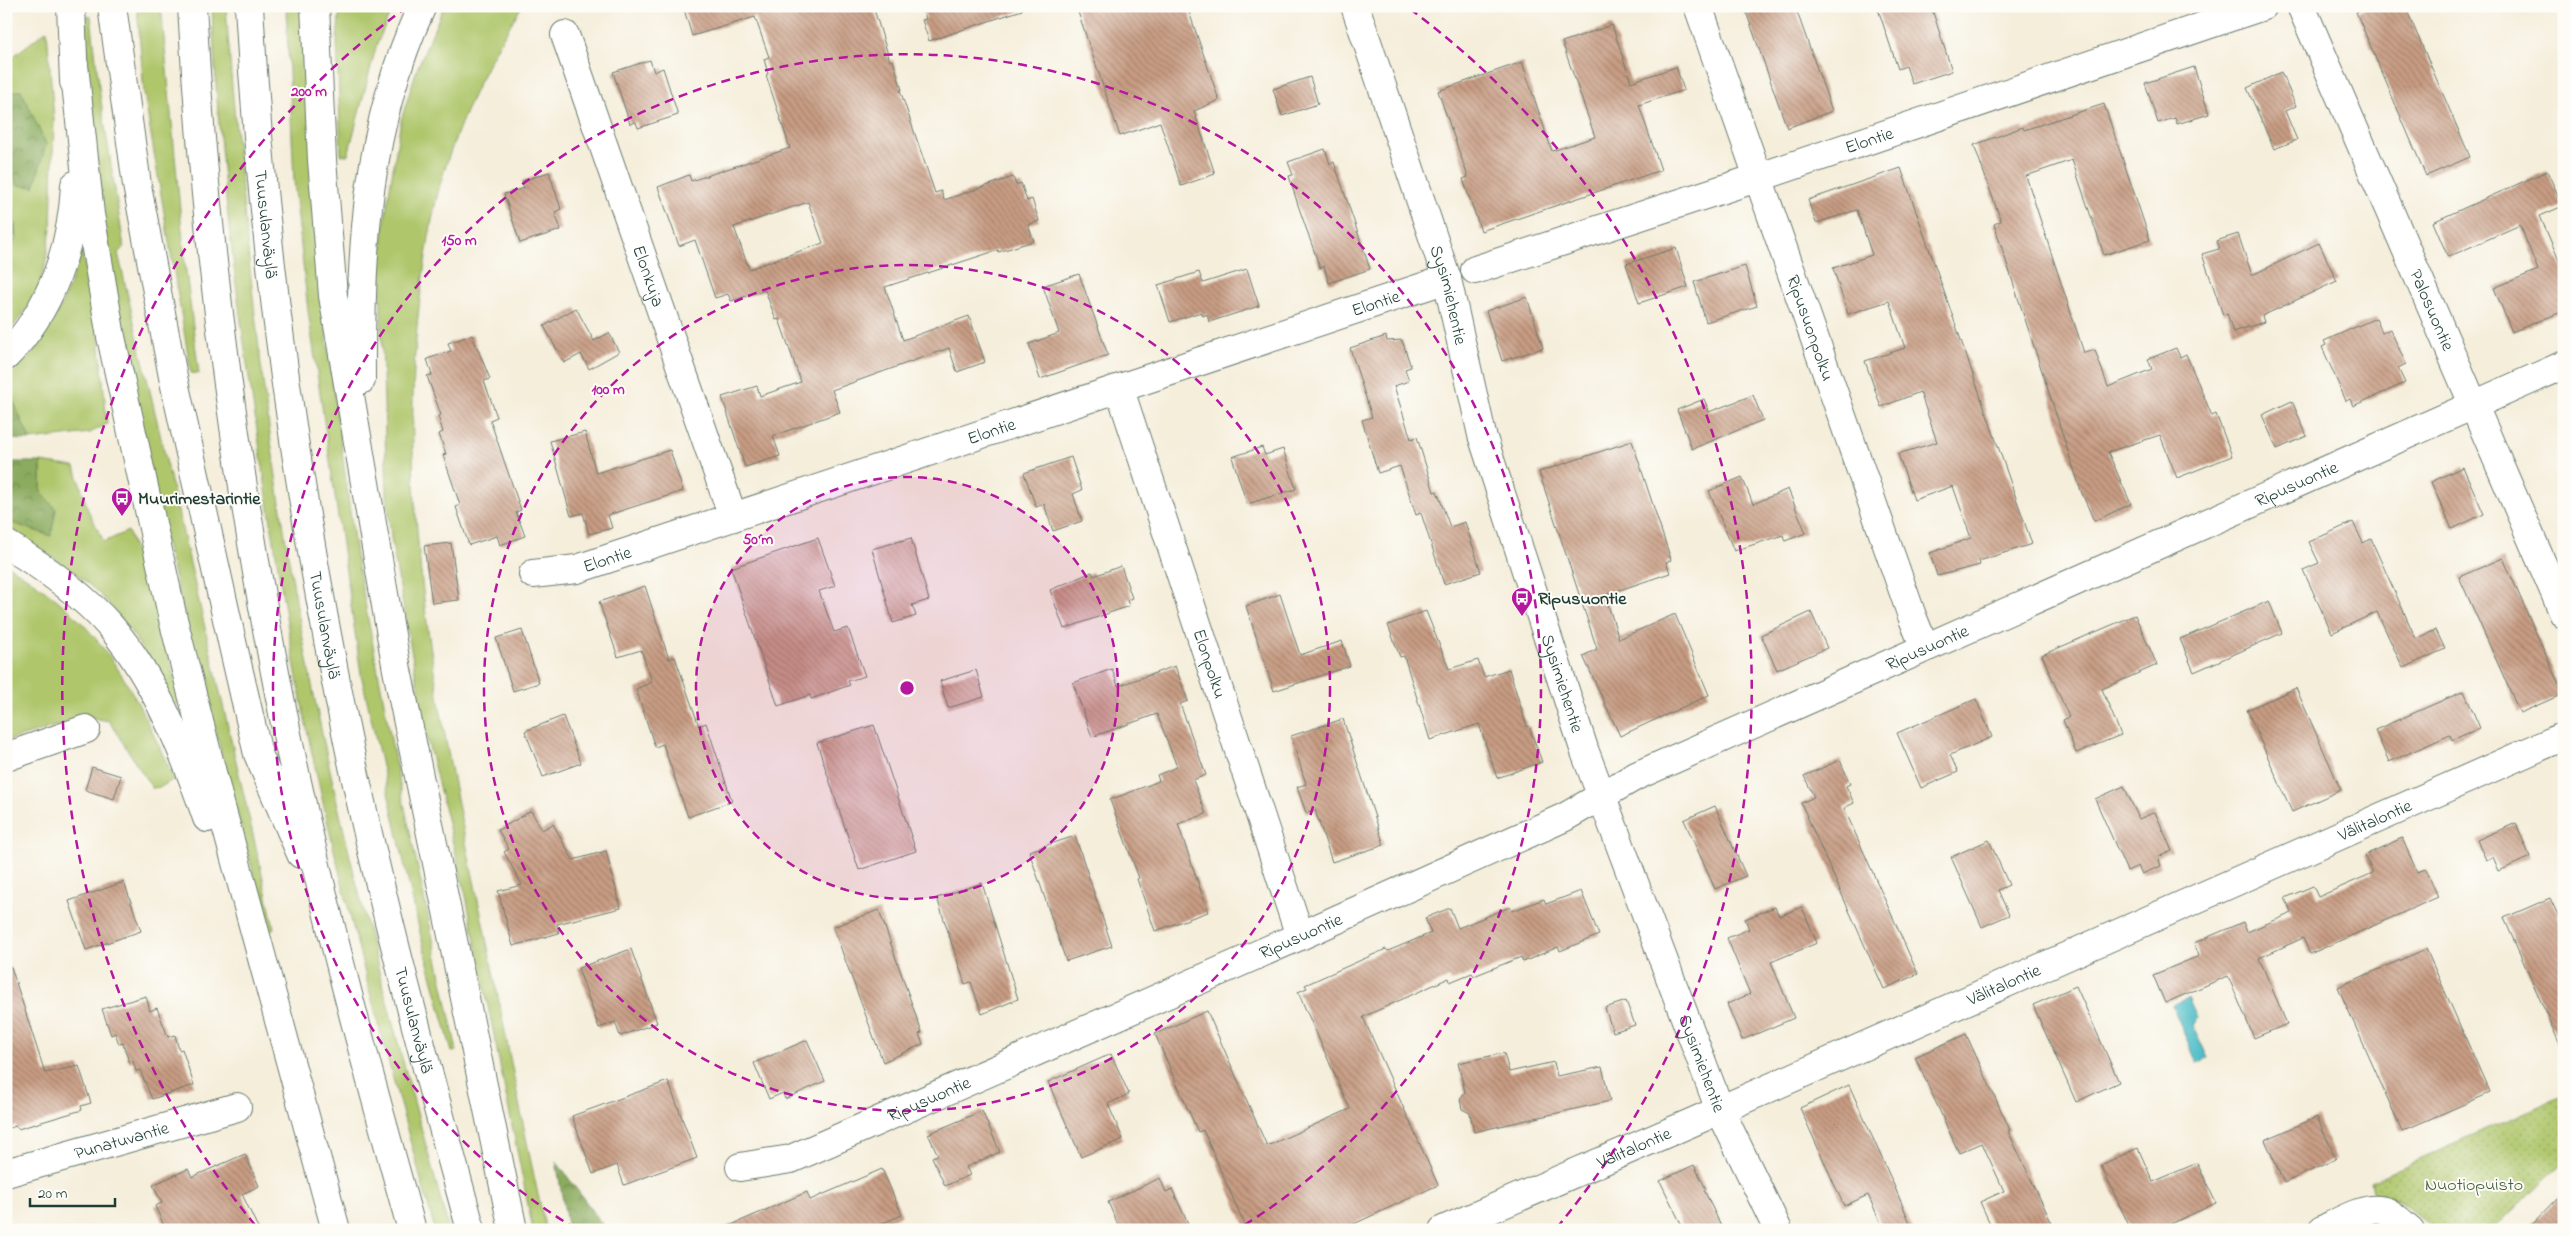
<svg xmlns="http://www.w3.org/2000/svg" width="2570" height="1236" font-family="'Indie Flower',sans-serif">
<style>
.grass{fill:#afc66a;stroke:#67824f}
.forest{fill:url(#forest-crowns);stroke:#557449}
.park{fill:url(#park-dots);stroke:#67824f}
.water{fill:#4fbdc7;stroke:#377d7e}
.building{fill:url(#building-back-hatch);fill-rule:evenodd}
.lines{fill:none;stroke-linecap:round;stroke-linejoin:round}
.street-casing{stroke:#6a7b6e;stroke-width:30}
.secondary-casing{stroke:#6a7b6e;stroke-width:30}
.highway-casing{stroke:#6a7b6e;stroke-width:30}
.street{stroke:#fff;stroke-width:28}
.secondary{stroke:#fff;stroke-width:28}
.highway{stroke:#fff;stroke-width:28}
.ring{fill:none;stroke:#b5179e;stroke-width:2.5;stroke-dasharray:9 6}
.labels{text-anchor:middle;stroke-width:4;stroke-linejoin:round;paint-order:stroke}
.street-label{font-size:18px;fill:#1f3d34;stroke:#fdfcf7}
.poi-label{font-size:18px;font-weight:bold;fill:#1f3d34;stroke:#fdfcf7;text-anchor:start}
.park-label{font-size:18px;fill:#435f42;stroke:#fdfcf7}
.centre{fill:#b5179e;stroke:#fdfcf7;stroke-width:2.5}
.ring-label{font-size:15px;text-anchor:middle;font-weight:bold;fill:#b5179e;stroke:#fdfcf7;stroke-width:4;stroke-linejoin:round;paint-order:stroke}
</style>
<defs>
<pattern id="forest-crowns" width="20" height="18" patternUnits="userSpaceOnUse" patternTransform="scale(1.25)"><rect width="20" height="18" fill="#8bab5e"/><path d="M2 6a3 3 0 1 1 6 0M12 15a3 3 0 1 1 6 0" fill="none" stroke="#718c4e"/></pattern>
<pattern id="park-dots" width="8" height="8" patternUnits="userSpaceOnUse" patternTransform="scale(1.25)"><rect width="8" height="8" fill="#afc66a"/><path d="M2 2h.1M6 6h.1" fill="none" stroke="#8ea258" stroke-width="1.8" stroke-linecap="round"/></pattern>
<pattern id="building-back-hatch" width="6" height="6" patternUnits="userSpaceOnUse" patternTransform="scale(1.25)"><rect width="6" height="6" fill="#c89c83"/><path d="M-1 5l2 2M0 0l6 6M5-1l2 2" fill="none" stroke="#a2806c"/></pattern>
</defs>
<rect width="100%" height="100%" fill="#fdfcf7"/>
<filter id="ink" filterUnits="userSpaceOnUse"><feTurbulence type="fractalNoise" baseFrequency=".02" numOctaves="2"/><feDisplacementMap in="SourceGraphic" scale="10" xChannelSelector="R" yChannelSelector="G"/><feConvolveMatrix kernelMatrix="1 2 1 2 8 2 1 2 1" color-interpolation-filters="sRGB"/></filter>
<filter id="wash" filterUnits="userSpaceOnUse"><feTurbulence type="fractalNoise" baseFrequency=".0096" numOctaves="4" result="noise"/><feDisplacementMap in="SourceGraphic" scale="20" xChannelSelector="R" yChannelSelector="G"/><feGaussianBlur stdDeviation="1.12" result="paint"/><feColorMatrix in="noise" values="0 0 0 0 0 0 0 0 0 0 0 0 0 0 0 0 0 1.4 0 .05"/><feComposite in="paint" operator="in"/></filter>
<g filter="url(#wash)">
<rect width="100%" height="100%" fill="#f5eedb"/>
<g class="grass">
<polygon points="137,6 161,6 185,263 199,374 191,373 144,93"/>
<path d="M212,6H226C231,88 240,169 248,250C265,414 288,577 323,738C358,904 405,1067 449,1230H435C390,1069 345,908 310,744C288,640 273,535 257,430C235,289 217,148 212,6Z"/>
<polygon points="286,6 307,6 322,302 356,556 397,771 457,1051 452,1052 421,937 361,674 308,311 294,181"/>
<polygon points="340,6 393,6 376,47 348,155 341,155 337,41"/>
<path d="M444,6H522C490,56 464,109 446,165C433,203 428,244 422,283C392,501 440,721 485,933C506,1032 523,1131 546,1230H533L466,896L427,738L391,538L387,493L380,281L384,224L401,120L417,69Z"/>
<polygon points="91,16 100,95 124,247 118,253 258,856 274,928 269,932 165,541 111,283 82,18"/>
<polygon points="47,30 54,120 51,228 45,266 36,297 6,336 6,259 16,238 13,211 6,193 6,160 17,185 21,90 6,95 6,62"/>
<path d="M82,251L99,337L107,424L90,433L30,440L13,400L7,376C15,368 26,361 33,352C57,322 69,287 82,251Z"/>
<path d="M41,462L75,467L88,510L104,542L128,531L160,620L181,702L173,705C156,676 141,643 120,617C90,578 48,554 6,529V521L10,523L41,492Z"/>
<path d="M6,565C101,619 131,684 174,779L161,787L152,788L109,721L87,717L6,741Z"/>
</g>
<g class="forest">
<polygon points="21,90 46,144 34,187 17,185 6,160 6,95"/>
<path d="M6,193C17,222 19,231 6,259Z"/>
<polygon points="7,376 13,400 30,440 6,439"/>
<polygon points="6,462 41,462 41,492 56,509 51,536 6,521"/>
<polygon points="556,1161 605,1228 606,1230 568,1230"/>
</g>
<polygon class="park" points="2564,1095 2564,1161 2492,1230 2437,1230 2401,1202 2373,1193 2371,1181"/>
<polygon class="water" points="2188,998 2197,1018 2193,1026 2208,1058 2197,1063 2172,1005"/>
<g id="blocks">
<g class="building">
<path d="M683,6H873L890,61L893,60L902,90H900L935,193L941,191L944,200L1013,177L1016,185L1021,183L1027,201L1032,199L1039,221L1028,225L1034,241L998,252V250L885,287L903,340L969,316L985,362L957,372L949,348L832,390L840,412L773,436L780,456L745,467L722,397L757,386L760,396L801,382L779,319L776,320L765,290L731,301L728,294L715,298L695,240L679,246L658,187L689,175L691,181L790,148L766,75L768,74L764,59L769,57L755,17L692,36ZM808,202L823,243L749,269L734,227Z"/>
<polygon points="922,6 1022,6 1022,10 929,41 922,20 926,19"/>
<polygon points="1076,6 1187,6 1219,100 1194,111 1215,174 1181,186 1160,122 1120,136"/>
<polygon points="1744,6 1795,6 1832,111 1787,128"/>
<polygon points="1877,6 1931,6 1952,71 1912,84 1906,66 1898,69"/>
<polygon points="2371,6 2405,6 2470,157 2426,176 2356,12"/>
<polygon points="1612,25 1631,82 1676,67 1684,90 1639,105 1661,170 1481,231 1463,179 1468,177 1438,91 1522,62 1552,151 1595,137 1562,42"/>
<polygon points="650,60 654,72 663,68 678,115 638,128 636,122 630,124 613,72"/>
<polygon points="2194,67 2209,114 2177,124 2175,118 2158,123 2145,83"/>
<polygon points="2281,72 2296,106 2285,111 2297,140 2274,149 2247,88"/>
<polygon points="1310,77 1318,104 1282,116 1273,89"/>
<polygon points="2104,104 2150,240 2104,255 2072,160 2026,176 2084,353 2095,350 2108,387 2152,369 2148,359 2176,348 2180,357 2186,354 2212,416 2216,414 2232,456 2177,478 2160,435 2108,452 2131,504 2094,521 2081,491 1994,224 2001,221 1974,145 2023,127 2024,130"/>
<polygon points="1325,149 1330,164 1334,162 1370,269 1329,283 1324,266 1320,268 1298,205 1289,176 1293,175 1288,162"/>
<polygon points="1901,168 2032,544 1979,561 1980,565 1937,576 1930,553 1971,538 1953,486 1914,500 1898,454 1937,442 1920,392 1881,407 1865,361 1905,348 1889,301 1848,314 1833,268 1872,255 1857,210 1816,223 1808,200"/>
<polygon points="2547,171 2563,206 2540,216 2564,272 2564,311 2512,332 2494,288 2538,270 2520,225 2448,257 2433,222"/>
<polygon points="549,172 561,209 555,212 561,230 520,243 504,194 524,188 522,181"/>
<polygon points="2238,234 2252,275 2319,243 2337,281 2262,316 2264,322 2233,332 2227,313 2223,315 2202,254 2219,249 2216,241"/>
<polygon points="1676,248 1688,287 1639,303 1626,264"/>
<polygon points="1745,266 1757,306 1706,322 1694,282"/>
<polygon points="1247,269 1259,306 1209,322 1207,314 1203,316 1201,312 1170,322 1158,285 1199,272 1203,283"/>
<polygon points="1079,274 1108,355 1040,379 1029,344 1059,333 1043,286"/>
<polygon points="1527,297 1543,348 1502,361 1486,311"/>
<polygon points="576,308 594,341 609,333 619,352 589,369 581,354 564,363 544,326"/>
<polygon points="2376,318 2382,333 2390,329 2406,364 2398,368 2405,383 2353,406 2350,399 2346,401 2322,347 2326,345 2324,341"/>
<polygon points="472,335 490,379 484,381 497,417 490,420 521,510 516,512 525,536 500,545 497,536 469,545 456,507 460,505 443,455 446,454 439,434 443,432 438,416 441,415 427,376 432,375 427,359 451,351 448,343"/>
<polygon points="1386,336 1387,341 1402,340 1411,367 1405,369 1409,381 1394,386 1411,439 1417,437 1434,492 1437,491 1450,527 1465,522 1481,572 1444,584 1421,513 1416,515 1400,466 1378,473 1362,420 1372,417 1350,348"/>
<polygon points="1753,395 1763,420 1692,449 1677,410 1704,399 1709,412"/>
<polygon points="2292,401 2307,436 2277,449 2262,415"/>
<polygon points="585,432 596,473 670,450 683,491 608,515 612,528 589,534 583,513 571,516 550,441"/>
<polygon points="1632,441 1671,560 1666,562 1670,573 1605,595 1619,639 1675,614 1709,695 1620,736 1583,656 1597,649 1539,472"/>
<polygon points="1262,447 1265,455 1283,449 1296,489 1247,504 1232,457"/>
<polygon points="1071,457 1082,490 1073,494 1082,521 1053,531 1044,504 1036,507 1024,473"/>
<polygon points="2463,467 2484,514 2452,529 2431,482"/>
<polygon points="1742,477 1753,504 1788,489 1806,533 1785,541 1783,535 1734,551 1709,491"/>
<polygon points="2353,522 2363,543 2371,539 2416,639 2436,630 2445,649 2403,668 2377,612 2332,633 2303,570 2319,563 2309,542"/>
<polygon points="818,538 835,586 819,591 834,632 848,628 865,676 848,681 850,685 811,699 810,695 778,706 731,568"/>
<polygon points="911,538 929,600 912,605 916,616 893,623 872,549"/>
<polygon points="451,543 459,600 432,603 424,546"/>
<polygon points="2503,558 2563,694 2520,713 2459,577"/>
<polygon points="1121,566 1132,598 1127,600 1129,606 1064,629 1050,590 1092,572 1094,576"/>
<polygon points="645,586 669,659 675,657 699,726 706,723 732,801 688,817 663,744 655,747 636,689 652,682 641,650 618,657 599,602"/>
<polygon points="1280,594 1300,655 1342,641 1350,666 1274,691 1246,606"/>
<polygon points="2269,601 2282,633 2194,672 2180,639"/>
<polygon points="1426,611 1449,669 1478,660 1484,677 1509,669 1527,727 1529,726 1542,762 1497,778 1479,724 1430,740 1404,656 1400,657 1388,625"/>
<polygon points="1811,612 1827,648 1777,670 1761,635"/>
<polygon points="2135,615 2157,665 2102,689 2121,735 2076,753 2063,720 2069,717 2042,655"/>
<polygon points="522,630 539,683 513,691 496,638"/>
<polygon points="1175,666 1188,701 1180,704 1206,775 1193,780 1206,814 1178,824 1208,912 1155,931 1137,879 1139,878 1110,800 1159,781 1157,775 1177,767 1157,714 1092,737 1073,683 1112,669 1118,686"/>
<polygon points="976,670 984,697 948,708 940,681"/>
<polygon points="2296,688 2341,790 2292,812 2247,710"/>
<polygon points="2464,691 2480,728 2452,740 2450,735 2389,762 2375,730"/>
<polygon points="1976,699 1992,737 1950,755 1958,772 1921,788 1897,733"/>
<polygon points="563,716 581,763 543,777 525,731"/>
<polygon points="1343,719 1384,845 1332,862 1315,810 1306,813 1297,787 1306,784 1291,736"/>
<polygon points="874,725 916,851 859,870 817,743"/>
<polygon points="1840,760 1850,784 1846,786 1854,803 1844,808 1918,974 1884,989 1801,803 1814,797 1804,776"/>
<polygon points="92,767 121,776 114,799 85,790"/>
<polygon points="2124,786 2139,819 2155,812 2172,851 2158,857 2161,866 2142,874 2138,866 2127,871 2095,799"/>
<polygon points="1715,806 1746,876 1715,889 1684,820"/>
<polygon points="531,811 542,830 553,824 573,860 606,851 621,908 557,924 559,933 513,946 498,891 522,885 504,852 509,849 498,830"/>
<polygon points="2516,823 2530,857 2499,871 2493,857 2486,860 2477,840"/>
<polygon points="1075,836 1112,946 1066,961 1029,851"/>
<polygon points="2402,838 2417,872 2426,869 2438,897 2310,954 2303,938 2259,958 2287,1024 2254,1038 2228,976 2165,1003 2153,975 2199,956 2194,943 2243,922 2247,932 2292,913 2285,898 2313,886 2318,897 2373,873 2365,855"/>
<polygon points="1989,840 2009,885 1998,890 2009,915 1982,927 1951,857"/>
<polygon points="124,882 141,931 86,950 69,901"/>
<polygon points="982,883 1018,999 982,1014 971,982 965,984 937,898"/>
<polygon points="1581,891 1599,935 1560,951 1558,947 1523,962 1521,957 1474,976 1472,973 1450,982 1449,978 1363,1017 1438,1185 1341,1230 1247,1230 1203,1130 1198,1132 1155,1034 1207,1011 1267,1146 1350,1109 1298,992 1307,988 1305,985 1386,949 1388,951 1431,933 1425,918 1450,908 1458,928 1510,907 1512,911 1544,899 1546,904"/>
<polygon points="2550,898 2564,928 2564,1054 2504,918"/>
<polygon points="1775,907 1779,916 1802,907 1817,943 1771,962 1794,1018 1742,1040 1727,1004 1750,994 1727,938 1749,929 1745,919"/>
<polygon points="879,910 922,1033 919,1034 923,1044 883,1062 833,927"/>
<polygon points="631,949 657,1023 620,1036 615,1022 599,1028 578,968"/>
<polygon points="2426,949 2490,1093 2402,1131 2338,987"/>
<polygon points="11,967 45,1073 79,1066 91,1103 81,1106 82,1110 18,1129 16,1126 6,1129 6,968"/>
<polygon points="2076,986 2119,1082 2076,1102 2033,1005"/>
<polygon points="146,996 150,1011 157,1008 168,1037 175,1035 179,1050 182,1049 194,1085 152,1099 140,1070 136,1071 133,1061 129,1062 123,1043 119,1044 115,1033 111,1035 102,1009"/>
<polygon points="1626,1001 1635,1025 1613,1032 1605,1008"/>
<polygon points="1966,1034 2010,1130 2008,1131 2055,1230 1993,1230 1980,1202 2004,1191 1982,1143 1959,1153 1915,1057"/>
<polygon points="807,1040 825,1081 785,1099 783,1093 769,1099 754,1063"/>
<polygon points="1504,1053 1509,1072 1554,1062 1557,1076 1602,1067 1610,1101 1474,1132 1470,1113 1462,1109 1460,1099 1465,1092 1458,1063"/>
<polygon points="1111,1054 1129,1094 1108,1104 1123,1139 1081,1157 1048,1082"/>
<polygon points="668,1081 697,1158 624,1185 617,1165 593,1174 572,1116"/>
<polygon points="1849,1085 1893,1183 1913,1230 1884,1230 1868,1195 1844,1206 1800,1108"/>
<polygon points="982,1111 1000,1152 966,1167 970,1175 945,1186 932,1157 938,1155 928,1134"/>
<polygon points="2317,1117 2336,1159 2284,1183 2265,1140"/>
<polygon points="2138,1148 2153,1182 2197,1163 2216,1203 2158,1230 2131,1230 2101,1165"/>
<polygon points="245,1154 259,1186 242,1194 259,1230 166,1230 155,1206 162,1203 153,1185 188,1169 192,1177"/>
<polygon points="1694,1165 1706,1189 1704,1190 1723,1230 1684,1230 1660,1181"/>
<polygon points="882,1169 902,1215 866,1230 720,1230 807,1192 810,1200"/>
<polygon points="1160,1178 1166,1192 1172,1189 1191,1230 1120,1230 1108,1202"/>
<polygon points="2564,1192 2564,1230 2527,1230"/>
</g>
</g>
</g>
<g filter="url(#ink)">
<use href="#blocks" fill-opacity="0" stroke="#6a7b6e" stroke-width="1"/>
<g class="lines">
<g class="street-casing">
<g id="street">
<path id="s1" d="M1698,6L1912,616L1925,648"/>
<path id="s2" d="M2301,6L2564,614"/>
<path id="s3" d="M565,35L733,517"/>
<path id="s4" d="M1475,270L1757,178L2263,6"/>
<path id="s5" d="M1120,390L1300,936"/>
<path id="s6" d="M533,574L577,569L1447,279"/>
<polyline points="6,757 86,729"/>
<path id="s7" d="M740,1167L791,1159L1300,936L1534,831L1565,817L1636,776L2564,365"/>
<path id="s8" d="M6,1173L237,1107"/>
<path id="s9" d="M1443,1230L1695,1121L2564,736"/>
<path d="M2322,1230C2339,1222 2368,1203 2387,1212C2395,1216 2403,1224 2410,1230"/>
</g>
</g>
<g class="secondary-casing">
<g id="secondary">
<path id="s10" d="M1355,6L1447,279L1482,435L1585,752L1720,1110L1778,1230"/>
</g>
</g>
<g class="highway-casing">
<g id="highway">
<polyline points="71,6 74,82"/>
<polyline points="112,6 137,185 173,377 233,646 258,754 301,854"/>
<path d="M192,6C205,254 240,501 289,744C323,908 367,1069 412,1230"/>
<path id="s11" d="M249,6C262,250 297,492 346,732C380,900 426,1065 471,1230"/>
<polyline points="315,6 322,160 333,296 397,670 513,1230"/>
<polyline points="74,65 90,214 111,337 173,619 219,800 336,1230"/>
<path d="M6,356C51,310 72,248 75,185"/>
<path d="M361,380C360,249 366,128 422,6"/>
<path d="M6,544C44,567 82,594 111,627C155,678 185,754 207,818"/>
</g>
</g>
<use href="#street" class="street"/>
<use href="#secondary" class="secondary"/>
<use href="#highway" class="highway"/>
</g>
</g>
<circle cx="907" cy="688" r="211" fill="#b5179e" fill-opacity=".12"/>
<g class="ring">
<circle cx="907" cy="688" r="211"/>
<circle cx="907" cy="688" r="423"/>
<path d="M576 1229A634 634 0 1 1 1238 1229"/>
<path d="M255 1225A845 845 0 0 1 404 9M1410 9A845 845 0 0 1 1559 1225"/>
</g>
<defs>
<g id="bus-pin" transform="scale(1.125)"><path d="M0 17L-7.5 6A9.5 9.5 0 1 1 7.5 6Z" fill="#b5179e" stroke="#fdfcf7"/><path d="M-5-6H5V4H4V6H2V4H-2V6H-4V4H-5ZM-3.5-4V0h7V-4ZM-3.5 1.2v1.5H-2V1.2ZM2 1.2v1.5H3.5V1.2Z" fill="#fff"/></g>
</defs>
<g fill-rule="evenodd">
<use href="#bus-pin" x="122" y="498"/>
<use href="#bus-pin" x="1522" y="598"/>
</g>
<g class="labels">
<g class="street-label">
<text dy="6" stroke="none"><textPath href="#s4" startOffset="415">Elontie</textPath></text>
<text dy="6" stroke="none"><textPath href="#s11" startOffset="219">Tuusulanväylä</textPath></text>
<text dy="6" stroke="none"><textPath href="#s3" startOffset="255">Elonkuja</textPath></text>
<text dy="6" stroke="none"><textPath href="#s10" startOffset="304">Sysimiehentie</textPath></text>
<text dy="6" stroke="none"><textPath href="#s6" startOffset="886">Elontie</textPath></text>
<text dy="6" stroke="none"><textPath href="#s2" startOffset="331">Palosuontie</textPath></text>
<text dy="6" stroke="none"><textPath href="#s1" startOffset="341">Ripusuonpolku</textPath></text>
<text dy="6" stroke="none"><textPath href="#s6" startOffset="481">Elontie</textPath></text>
<text dy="6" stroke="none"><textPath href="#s7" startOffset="1702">Ripusuontie</textPath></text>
<text dy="6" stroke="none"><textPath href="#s6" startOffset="76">Elontie</textPath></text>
<text dy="6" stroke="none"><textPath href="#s11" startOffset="624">Tuusulanväylä</textPath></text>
<text dy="6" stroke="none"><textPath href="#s7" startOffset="1298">Ripusuontie</textPath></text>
<text dy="6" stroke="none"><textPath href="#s5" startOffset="288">Elonpolku</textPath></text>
<text dy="6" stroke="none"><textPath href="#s10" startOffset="709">Sysimiehentie</textPath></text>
<text dy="6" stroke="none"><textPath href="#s9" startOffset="1018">Välitalontie</textPath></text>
<text dy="6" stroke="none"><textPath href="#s7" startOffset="608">Ripusuontie</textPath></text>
<text dy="6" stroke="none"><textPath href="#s9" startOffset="612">Välitalontie</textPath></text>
<text dy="6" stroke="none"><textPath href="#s11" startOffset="1029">Tuusulanväylä</textPath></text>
<text dy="6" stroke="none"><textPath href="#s10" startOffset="1114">Sysimiehentie</textPath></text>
<text dy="6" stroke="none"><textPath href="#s7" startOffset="202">Ripusuontie</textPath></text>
<text dy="6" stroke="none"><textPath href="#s8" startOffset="120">Punatuvantie</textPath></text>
<text dy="6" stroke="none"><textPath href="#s9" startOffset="208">Välitalontie</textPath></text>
</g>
<g class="poi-label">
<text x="138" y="504">Muurimestarintie</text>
<text x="1538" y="604">Ripusuontie</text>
</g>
<g class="park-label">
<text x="2474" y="1190">Nuotiopuisto</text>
</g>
</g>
<circle cx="907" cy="688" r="8" class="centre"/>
<g class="ring-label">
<text x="309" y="96">200 m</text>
<text x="459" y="245">150 m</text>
<text x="608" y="394">100 m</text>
<text x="758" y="544">50 m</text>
</g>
<rect width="2570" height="1236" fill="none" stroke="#fdfcf7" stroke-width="25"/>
<path d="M30 1198v8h85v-8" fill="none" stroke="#1f3d34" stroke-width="2.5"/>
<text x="38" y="1198" font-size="15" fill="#1f3d34" stroke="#fdfcf7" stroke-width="4" paint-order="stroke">20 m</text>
</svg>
